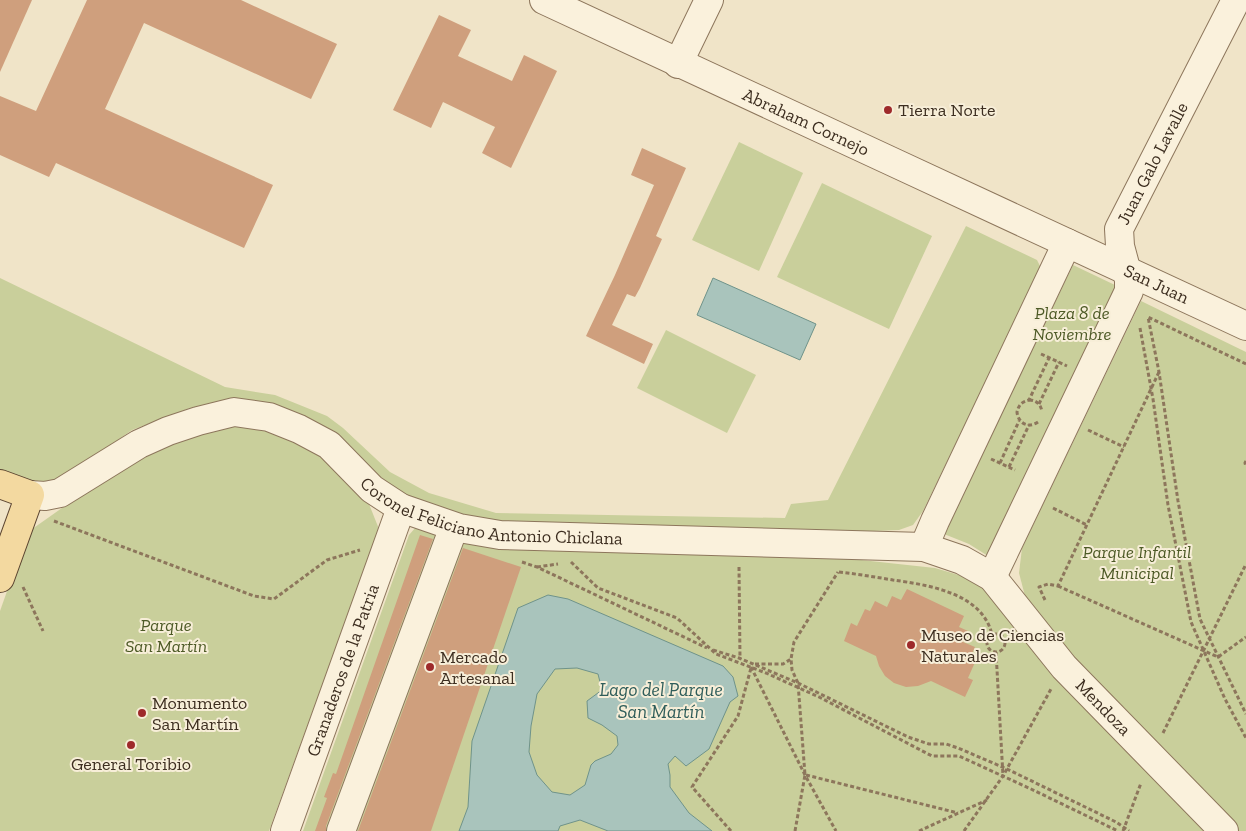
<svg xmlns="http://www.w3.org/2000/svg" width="1246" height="831" font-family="'Zilla Slab',serif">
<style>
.green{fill:#c9cf9b}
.water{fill:#a9c4bc;stroke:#6f938a;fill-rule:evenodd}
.building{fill:#cf9f7d}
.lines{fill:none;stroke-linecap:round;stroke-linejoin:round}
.minor-casing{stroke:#8d765c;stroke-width:30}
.major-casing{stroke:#5b4430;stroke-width:30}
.path{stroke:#8d765c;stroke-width:3;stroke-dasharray:4 2.5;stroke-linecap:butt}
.minor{stroke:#faf1dc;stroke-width:28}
.major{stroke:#f3d9a0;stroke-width:28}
.poi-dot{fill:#9e2a2b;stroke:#f7eed8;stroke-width:2}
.labels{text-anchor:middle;stroke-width:4;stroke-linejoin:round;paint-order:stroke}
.poi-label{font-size:18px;fill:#3d2e20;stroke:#f7eed8;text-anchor:start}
.street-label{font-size:18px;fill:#3d2e20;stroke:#f7eed8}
.park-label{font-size:18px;font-style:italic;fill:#4d5a26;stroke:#f7eed8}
.water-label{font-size:19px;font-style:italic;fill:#2f5d5a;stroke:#f7eed8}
</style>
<rect width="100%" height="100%" fill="#f0e4c8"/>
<g class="green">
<polygon points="739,142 803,173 759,271 692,240"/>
<polygon points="822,183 932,236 889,329 777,277"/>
<polygon points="966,226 1037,260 1041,268 923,511 913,525 899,530 797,534 486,525 423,507 236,401 190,408 132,430 57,483 44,486 0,471 0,278 225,387 275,395 327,416 343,428 390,472 429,493 496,513 785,518 791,504 828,500"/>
<polygon points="1073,265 1117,286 988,556 969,544 944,534"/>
<polygon points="1141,301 1246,352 1246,831 1239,831 1069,659 1025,596 1019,573 1022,548"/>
<polygon points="666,330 756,375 727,433 637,388"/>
<polygon points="231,425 279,430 321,454 351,482 369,504 379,529 269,831 0,831 0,611 28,532 103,479 163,448"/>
<polygon points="416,527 508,545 852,559 935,568 962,576 981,586 1209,831 303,831 409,535"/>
</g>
<g class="water">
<polygon points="713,278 816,324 800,360 697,315"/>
<path d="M548,595L568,599L723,666L733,677L738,696L730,702L709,749L686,766L675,756L668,764L670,775V787L689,813L712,831H608L580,820L560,826L558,831H459L468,807L472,741L518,608ZM577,668L598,674L602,690L587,701L588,718L602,725L617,736L618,745L611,754L595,761L591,765L585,785L570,795L552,792L537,775L529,752L531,726L537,694L555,669Z"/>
</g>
<g class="building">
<polygon points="0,0 32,0 0,72"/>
<polygon points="87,0 241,0 337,44 311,99 144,23 105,109 273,185 244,248 56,163 49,177 0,155 0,96 36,111"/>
<polygon points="439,15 471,30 458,56 512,81 524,55 557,71 511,168 482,153 495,127 443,102 431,128 393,110"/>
<polygon points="642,148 686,168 656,236 662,239 640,288 635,297 627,294 612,325 653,344 644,364 586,336 615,275 654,185 631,175"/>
<polygon points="420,535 433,539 326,826 326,831 315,831 327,798 324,797 333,773 336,774"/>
<polygon points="463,548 521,567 431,831 358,831"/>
<polygon points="907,589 964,616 959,627 968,631 963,642 975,647 970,658 976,660 968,678 973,680 965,697 931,681 918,686 906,687 894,683 885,676 879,666 876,656 844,641 851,623 857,626 865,609 870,611 875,601 887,607 892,596 901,600"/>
</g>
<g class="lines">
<g class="minor-casing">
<g id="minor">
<path id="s1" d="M544,0C777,110 1013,216 1246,326"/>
<polyline points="678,64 709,0"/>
<path id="s2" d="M30,495L45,496L60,493L139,444L168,431L198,421L234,412L269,417L299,429L329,445L372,489L401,508L459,528L500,535L924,547L962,560L992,577L1064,667L1224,831"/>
<polyline points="924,547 935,521 1067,243"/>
<path id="s3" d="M992,577L1129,291V280L1120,246L1119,229L1236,0"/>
<path id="s4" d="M285,831L401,508"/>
<polyline points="341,831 454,527"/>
</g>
</g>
<g class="major-casing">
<polyline id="major" points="0,484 30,495 0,578"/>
</g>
<g class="path">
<polyline points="1140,328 1153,399 1168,505 1191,622 1225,699 1246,738"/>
<polyline points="1041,354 1067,366"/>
<polyline points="1246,364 1148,317 1159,372 1178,501 1200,619 1246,714"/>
<path d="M1029,400C1037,400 1041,405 1042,412"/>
<polyline points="1039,404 1059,362"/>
<path d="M1038,422C1028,429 1018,423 1017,412C1019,404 1022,402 1029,400L1049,358"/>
<polyline points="1088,430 1124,447"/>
<polyline points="991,459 1015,470"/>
<polyline points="1246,461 1245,463 1246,467"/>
<polyline points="1000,463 1019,421"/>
<polyline points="1009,467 1029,425"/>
<polyline points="1053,508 1087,525"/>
<polyline points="54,521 254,596 274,599 327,560 360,550"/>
<polyline points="522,562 537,567 707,648"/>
<polyline points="571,562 598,588 677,618 716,654 766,673 819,697 932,756 959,756 1031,789 1118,831"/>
<polyline points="537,567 558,564"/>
<polyline points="739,567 740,659"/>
<path d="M839,572C857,574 875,577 893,580C928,585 983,593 992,635"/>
<polyline points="1058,586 1218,657 1246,637"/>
<polyline points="23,587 43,631"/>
<polyline points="1045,600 1039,587 1048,584 1058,586 1159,372"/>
<circle cx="996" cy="643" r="9"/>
<polyline points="713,650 739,658 798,683 908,737 929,744 946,744 958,748 1007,769 1116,822 1129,831"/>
<polyline points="996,652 1003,776"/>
<polyline points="755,664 783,664 791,659"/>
<polyline points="751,667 805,775 836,831"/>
<polyline points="1163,733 1246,564"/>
<polyline points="806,775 958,813"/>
<polyline points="731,831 692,787 738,716 751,668"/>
<polyline points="795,831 805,775 798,683 792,670 791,659 794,642 838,572"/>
<polyline points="919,831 987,800"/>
<polyline points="964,831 1003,776 1051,689"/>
<polyline points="1123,831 1141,783"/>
</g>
<use href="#minor" class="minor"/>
<use href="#major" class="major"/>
</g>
<g class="poi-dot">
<circle cx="888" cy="110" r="5"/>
<circle cx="911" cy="645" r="5"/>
<circle cx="430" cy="667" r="5"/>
<circle cx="142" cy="713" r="5"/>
<circle cx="131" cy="745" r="5"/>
</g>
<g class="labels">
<g class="poi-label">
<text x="898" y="116">Tierra Norte</text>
<text x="921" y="641">Museo de Ciencias<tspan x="921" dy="21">Naturales</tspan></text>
<text x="440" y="663">Mercado<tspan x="440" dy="21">Artesanal</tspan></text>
<text x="152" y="709">Monumento<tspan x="152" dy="21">San Martín</tspan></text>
<text x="131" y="770" text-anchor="middle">General Toribio</text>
</g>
<g class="street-label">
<text dy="6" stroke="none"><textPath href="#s1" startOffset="289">Abraham Cornejo</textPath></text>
<text dy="6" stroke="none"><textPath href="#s3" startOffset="454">Juan Galo Lavalle</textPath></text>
<text dy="6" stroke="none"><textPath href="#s1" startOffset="675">San Juan</textPath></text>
<text dy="6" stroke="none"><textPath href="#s2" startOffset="511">Coronel Feliciano Antonio Chiclana</textPath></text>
<text dy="6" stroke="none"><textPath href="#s4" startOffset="171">Granaderos de la Patria</textPath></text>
<text dy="6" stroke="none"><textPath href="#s2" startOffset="1195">Mendoza</textPath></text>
</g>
<g class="park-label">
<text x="1072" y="319">Plaza 8 de<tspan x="1072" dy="21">Noviembre</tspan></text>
<text x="1137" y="558">Parque Infantil<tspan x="1137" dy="21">Municipal</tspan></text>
<text x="166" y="631">Parque<tspan x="166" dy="21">San Martín</tspan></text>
</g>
<g class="water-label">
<text x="661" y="696">Lago del Parque<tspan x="661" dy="22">San Martín</tspan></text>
</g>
</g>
</svg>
